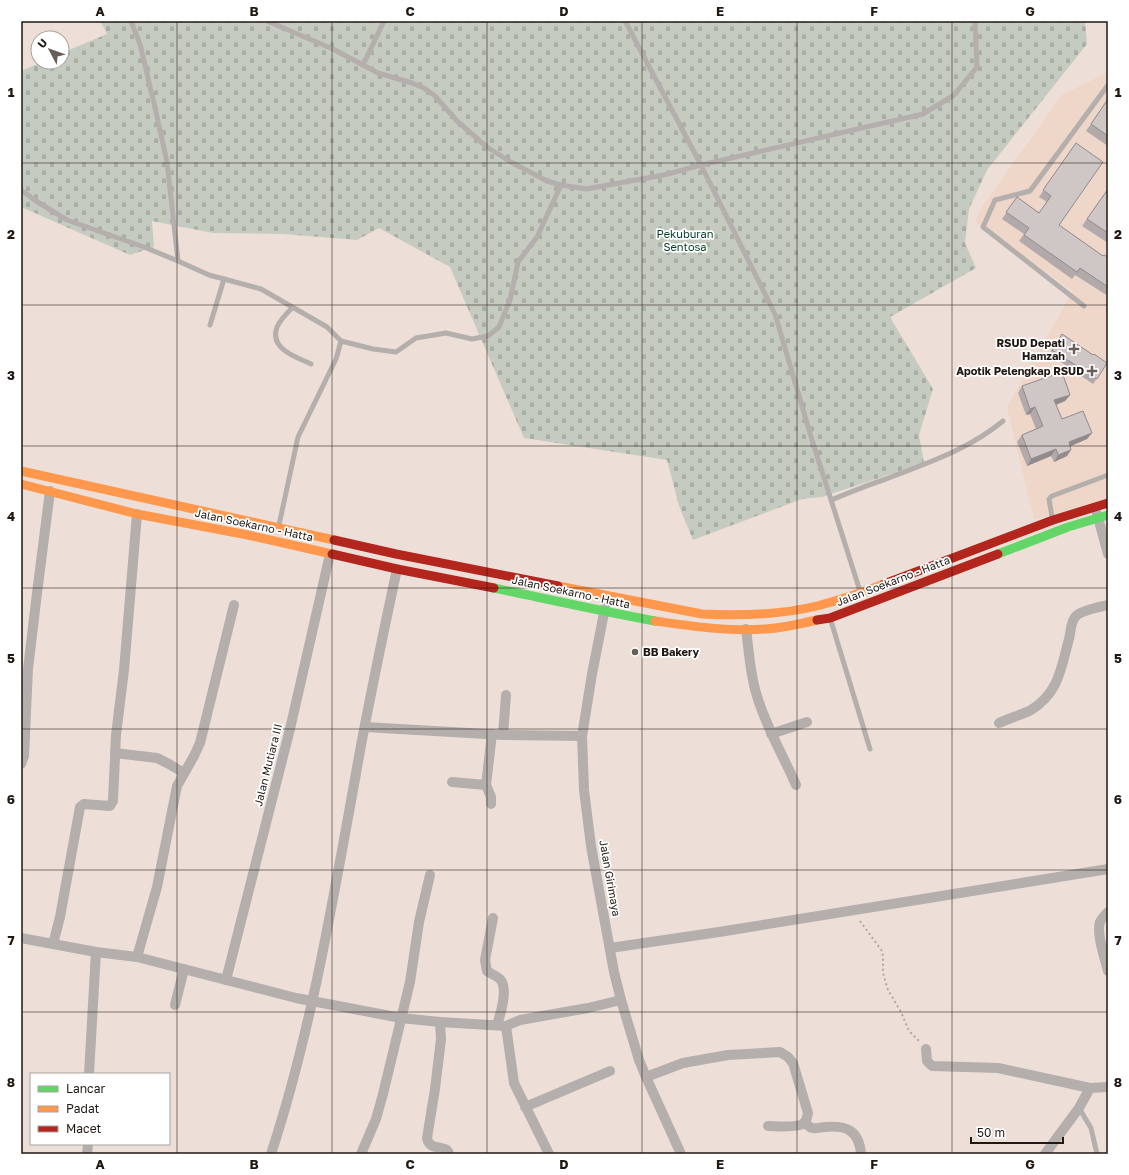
<svg xmlns="http://www.w3.org/2000/svg" width="1129" height="1175" font-family="'Golos Text',sans-serif">
<style>
.built{fill:#eed6c8}
.cemetery{fill:url(#cemetery-stones)}
.lines{fill:none;stroke-linecap:round;stroke-linejoin:round}
.path{stroke:#ada7a3;stroke-width:2;stroke-dasharray:2 3;stroke-linecap:butt}
.lane{stroke:#b4afac;stroke-width:5}
.street{stroke:#b4afac;stroke-width:10}
.fast{stroke:#63d668;stroke-width:9}
.slow{stroke:#ff974d;stroke-width:9}
.jam{stroke:#b3261e;stroke-width:9}
.wall{fill:#b2aaaa}
.shaded-wall{fill:#918b8b}
.building{fill:#cfc6c6;stroke:#918b8b}
.grid{fill:none;stroke:#201812;stroke-width:1;stroke-opacity:0.55}
.poi-dot{fill:#685e57;stroke:#fff;stroke-width:1.5}
.labels{text-anchor:middle;stroke-width:3.5;stroke-linejoin:round;paint-order:stroke}
.park-label{font-size:11px;fill:#013e27;stroke:#fff}
.poi-label{font-size:11px;font-weight:bold;fill:#201812;stroke:#fff;text-anchor:end}
.street-label{font-size:11px;fill:#201812;stroke:#fff}
.neatline{fill:none;stroke:#201812;stroke-width:1.5}
.grid-label{font-size:13px;text-anchor:middle;font-weight:bold;fill:#201812}
</style>
<defs>
<pattern id="cemetery-stones" width="16" height="16" patternUnits="userSpaceOnUse"><rect width="16" height="16" fill="#c5cbc0"/><path d="M2 7V4a2 2 0 0 1 4 0v3zM10 15v-3a2 2 0 0 1 4 0v3z" fill="#a9aea4"/></pattern>
</defs>
<rect width="100%" height="100%" fill="#eddfd7"/>
<polygon class="built" points="1108,72 1108,498 1034,520 1007,407 1073,291 975,222 981,208 1062,95"/>
<polygon class="cemetery" points="100,21 1085,21 1087,44 987,170 969,209 965,243 976,268 890,317 933,389 919,435 924,463 822,497 802,499 693,540 679,506 667,460 524,438 450,267 379,228 357,240 283,234 213,233 152,221 154,247 130,255 21,207 21,71 42,62 62,62 62,53 107,34"/>
<g class="lines">
<polyline class="path" points="860,921 882,951 883,957 883,973 888,990 901,1012 909,1031 919,1041"/>
<g class="lane">
<polyline points="267,21 333,49 378,73 412,83 424,88 435,96 457,121 487,147 509,161 547,181 561,185 586,189 664,175 701,165 923,114 954,95 977,67 975,21"/>
<polyline points="625,21 701,165 775,314 812,440 860,591"/>
<polyline points="363,65 384,21"/>
<polyline points="21,190 36,201 67,220 144,247 178,261 167,162 156,112 140,44 131,21"/>
<polyline points="178,261 209,275 261,289 327,327 341,341 336,359 298,437 279,525"/>
<polyline points="1084,306 983,227 995,200 1030,191 1108,85"/>
<path d="M292,308C287,313 280,320 277,327C269,349 296,357 311,364"/>
<polyline points="210,325 224,279"/>
<polyline points="341,341 373,349 396,352 416,338 446,333 472,339 488,336 499,327 510,300 518,262 537,237 561,185"/>
<path d="M831,500C849,493 867,485 886,479C927,463 968,450 1003,421"/>
<polyline points="1052,517 1049,499 1052,496 1108,475"/>
<polyline points="831,621 870,749"/>
<polyline points="1079,1108 1091,1128 1097,1154"/>
</g>
<g class="street">
<polyline points="1097,514 1108,554"/>
<polyline points="605,608 592,674 582,736 584,790 591,846 614,972 621,1000 639,1060 646,1077 681,1154"/>
<path d="M746,629C749,651 750,675 757,696C766,727 783,755 796,785"/>
<path d="M999,723C1010,718 1021,715 1031,710C1059,693 1061,668 1069,639C1071,632 1070,622 1076,616C1082,610 1100,607 1108,605"/>
<polyline points="365,727 503,735 582,736"/>
<polyline points="771,734 807,722"/>
<polyline points="503,735 506,695"/>
<polyline points="115,753 157,758 169,764 184,773"/>
<polyline points="21,764 24,756 28,669 37,593 50,491"/>
<polyline points="452,782 486,785"/>
<polyline points="491,804 491,797 486,785 492,734"/>
<path d="M1108,912C1105,915 1101,919 1100,922C1096,933 1105,959 1108,971"/>
<path d="M493,918L485,960L487,971C491,974 497,976 500,979C509,989 500,1015 497,1025"/>
<polyline points="21,938 96,952 137,957 296,998 401,1018 440,1022 506,1026 520,1020 588,1008 621,1000"/>
<polyline points="53,944 60,917 80,807 84,804 110,806 113,801 116,735 124,670 137,514"/>
<polyline points="610,948 719,932 1108,869"/>
<polyline points="137,957 157,887 177,786 194,756 200,743 234,605"/>
<polyline points="226,980 290,729 330,554"/>
<polyline points="175,1005 184,969"/>
<path d="M440,1022L441,1039L435,1089L427,1138C430,1153 447,1143 449,1154"/>
<polyline points="506,1026 514,1083 549,1154"/>
<polyline points="926,1049 927,1061 932,1066 998,1068 1090,1088 1108,1087"/>
<polyline points="89,1074 96,952"/>
<path d="M646,1077L683,1063L728,1055L780,1052L788,1057L793,1063L808,1113C807,1117 807,1121 803,1124C796,1128 776,1126 768,1126"/>
<polyline points="525,1107 610,1071"/>
<path d="M804,1123C807,1124 809,1127 812,1128C816,1129 821,1127 825,1127C846,1125 859,1130 861,1154"/>
<polyline points="87,1154 88,1144"/>
<path d="M271,1154C311,1032 332,905 355,779C367,709 382,639 397,569"/>
<polyline points="361,1154 376,1119 383,1094 410,982 419,922 430,875"/>
<polyline points="1045,1154 1079,1108 1090,1088"/>
</g>
<g class="fast">
<polyline points="998,554 1068,527 1108,515"/>
<path d="M494,588C547,599 601,611 655,621"/>
</g>
<g class="slow">
<polyline points="21,471 334,540"/>
<polyline points="21,484 137,514 248,535 332,554"/>
<path d="M558,586L702,614C740,616 780,615 817,606C840,600 862,593 884,584"/>
<path d="M655,621C691,626 729,632 765,629C783,628 800,624 817,620"/>
</g>
<g class="jam">
<polyline points="334,540 396,554 558,586"/>
<polyline points="332,554 397,569 494,588"/>
<polyline points="884,584 1053,520 1108,503"/>
<polyline points="817,620 830,618 998,554"/>
</g>
</g>
<g class="wall">
<polygon points="1108,99 1108,146 1086,131"/>
<polygon points="1076,143 1059,225 1103,256 1108,257 1108,296 1075,275 1072,279 1019,241 1024,234 1002,219 1017,197 1039,213 1047,202 1039,197"/>
<polygon points="1108,189 1108,243 1082,226"/>
<polygon points="1062,334 1093,355 1107,363 1093,384 1049,354"/>
<polygon points="1022,386 1070,395 1065,401 1056,405 1062,419 1092,433 1087,439 1070,446 1067,456 1054,462 1051,456 1027,466 1017,442 1022,435 1036,429 1030,414 1026,415 1018,393"/>
</g>
<g class="shaded-wall">
<polygon points="1070,395 1065,401 1050,407 1054,400"/>
<polygon points="1035,407 1030,414 1026,415 1030,409"/>
<polygon points="1092,433 1087,439 1064,449 1069,442"/>
<polygon points="1056,449 1051,456 1027,466 1031,459"/>
<polygon points="1071,450 1067,456 1054,462 1058,455"/>
</g>
<g class="building">
<polygon points="1108,99 1108,136 1091,124"/>
<polygon points="1076,143 1103,162 1059,225 1103,256 1104,255 1108,257 1108,287 1080,268 1077,272 1024,235 1029,228 1006,212 1017,197 1039,213 1051,196 1043,190"/>
<polygon points="1108,189 1108,233 1087,219"/>
<polygon points="1062,334 1093,355 1094,354 1107,363 1097,379 1052,350"/>
<polygon points="1062,372 1070,395 1054,400 1062,419 1083,411 1092,433 1069,442 1071,450 1058,455 1056,449 1031,459 1022,435 1043,426 1035,407 1030,409 1022,386"/>
</g>
<path class="grid" d="M177,21V1154M332,21V1154M487,21V1154M642,21V1154M797,21V1154M952,21V1154M21,163H1108M21,305H1108M21,446H1108M21,588H1108M21,729H1108M21,870H1108M21,1012H1108"/>
<g class="poi-dot">
<path d="M1072 343h4v4h4v4h-4v4h-4v-4h-4v-4h4z"/>
<path d="M1090 365h4v4h4v4h-4v4h-4v-4h-4v-4h4z"/>
<circle cx="635" cy="652" r="4"/>
</g>
<g class="labels">
<g class="park-label">
<text x="685" y="238">Pekuburan<tspan x="685" dy="13">Sentosa</tspan></text>
</g>
<g class="poi-label">
<text x="1065" y="347">RSUD Depati<tspan x="1065" dy="13">Hamzah</tspan></text>
<text x="1084" y="375">Apotik Pelengkap RSUD</text>
<text x="643" y="656" text-anchor="start">BB Bakery</text>
</g>
<g class="street-label">
<text transform="translate(254 525) rotate(12)" y="4">Jalan Soekarno - Hatta</text>
<text transform="translate(893 581) rotate(-21)" y="4">Jalan Soekarno - Hatta</text>
<text transform="translate(571 592) rotate(12)" y="4">Jalan Soekarno - Hatta</text>
<text transform="translate(268 765) rotate(-76)" y="4">Jalan Mutiara III</text>
<text transform="translate(610 878) rotate(80)" y="4">Jalan Girimaya</text>
</g>
</g>
<rect width="1129" height="1175" fill="none" stroke="#ffffff" stroke-width="44"/>
<rect x="30" y="1073" width="140" height="72" fill="#ffffff" stroke="#a6a3a0"/>
<rect x="38" y="1086" width="20" height="6" fill="#63d668" stroke="#a6a3a0"/>
<text x="66" y="1093" font-size="12" fill="#201812">Lancar</text>
<rect x="38" y="1106" width="20" height="6" fill="#ff974d" stroke="#a6a3a0"/>
<text x="66" y="1113" font-size="12" fill="#201812">Padat</text>
<rect x="38" y="1126" width="20" height="6" fill="#b3261e" stroke="#a6a3a0"/>
<text x="66" y="1133" font-size="12" fill="#201812">Macet</text>
<g transform="translate(50 50) rotate(311)"><circle r="19" fill="#ffffff" stroke="#a6a3a0"/>
<path d="M0-3L7 15L0 10L-7 15Z" fill="#685e57"/>
<text y="-6" font-size="11" font-weight="bold" text-anchor="middle" fill="#201812">U</text>
</g>
<path d="M971 1137v6h92v-6" fill="none" stroke="#201812" stroke-width="2"/>
<text x="977" y="1137" font-size="12" fill="#201812" stroke="#ffffff" stroke-width="3" paint-order="stroke">50 m</text>
<rect x="22" y="22" width="1085" height="1131" class="neatline"/>
<g class="grid-label">
<text x="100" y="16">A</text>
<text x="254" y="16">B</text>
<text x="410" y="16">C</text>
<text x="564" y="16">D</text>
<text x="720" y="16">E</text>
<text x="874" y="16">F</text>
<text x="1030" y="16">G</text>
<text x="11" y="97">1</text>
<text x="1118" y="97">1</text>
<text x="11" y="239">2</text>
<text x="1118" y="239">2</text>
<text x="11" y="380">3</text>
<text x="1118" y="380">3</text>
<text x="11" y="521">4</text>
<text x="1118" y="521">4</text>
<text x="11" y="663">5</text>
<text x="1118" y="663">5</text>
<text x="11" y="804">6</text>
<text x="1118" y="804">6</text>
<text x="11" y="945">7</text>
<text x="1118" y="945">7</text>
<text x="11" y="1087">8</text>
<text x="1118" y="1087">8</text>
<text x="100" y="1169">A</text>
<text x="254" y="1169">B</text>
<text x="410" y="1169">C</text>
<text x="564" y="1169">D</text>
<text x="720" y="1169">E</text>
<text x="874" y="1169">F</text>
<text x="1030" y="1169">G</text>
</g>
</svg>
